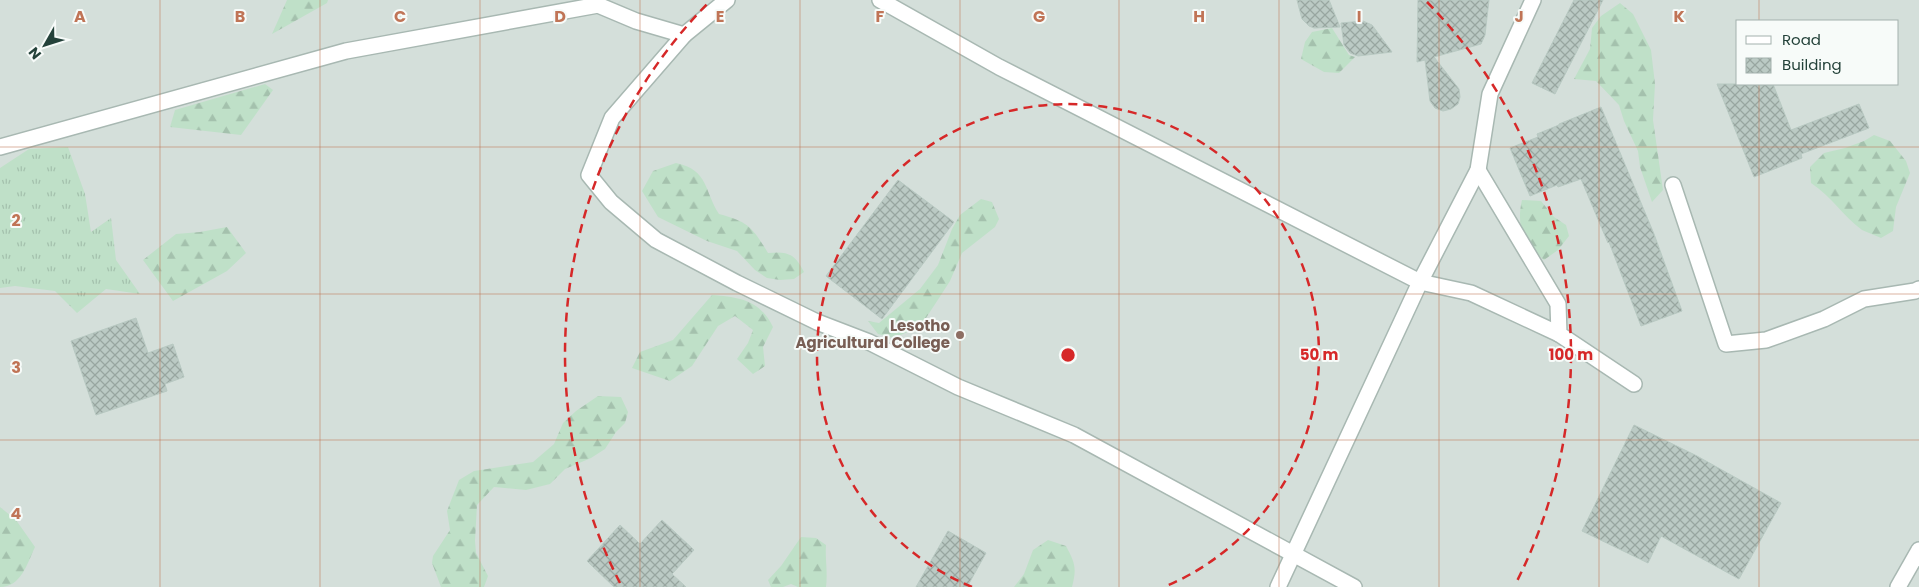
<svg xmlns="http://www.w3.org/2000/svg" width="1919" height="587" font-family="Poppins,sans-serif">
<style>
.built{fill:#d4dfda;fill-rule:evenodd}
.grass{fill:url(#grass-tufts)}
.forest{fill:url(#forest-firs)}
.building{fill:url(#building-cross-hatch);stroke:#b8c9c2}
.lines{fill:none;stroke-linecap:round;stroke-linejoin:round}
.minor-casing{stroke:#a8b8b2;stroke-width:18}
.minor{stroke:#fff;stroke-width:15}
.grid{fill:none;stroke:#c07456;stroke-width:1;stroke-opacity:0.55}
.ring{fill:none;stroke:#d62828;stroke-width:2.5;stroke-dasharray:9 6}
.education-dot{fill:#8d6e63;stroke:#f7fbf9;stroke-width:2}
.labels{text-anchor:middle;stroke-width:4;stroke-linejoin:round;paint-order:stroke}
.education-label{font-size:15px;font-weight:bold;fill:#785e54;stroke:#f7fbf9;text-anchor:end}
.grid-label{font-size:16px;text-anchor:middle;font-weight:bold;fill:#c07456;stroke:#f7fbf9;stroke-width:4;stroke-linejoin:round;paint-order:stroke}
.centre{fill:#d62828;stroke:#f7fbf9;stroke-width:2.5}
.ring-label{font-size:15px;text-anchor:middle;font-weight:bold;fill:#d62828;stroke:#f7fbf9;stroke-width:4;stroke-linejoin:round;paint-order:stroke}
</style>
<defs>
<pattern id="grass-tufts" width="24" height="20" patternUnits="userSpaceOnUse" patternTransform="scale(1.25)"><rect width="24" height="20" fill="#bfe0c8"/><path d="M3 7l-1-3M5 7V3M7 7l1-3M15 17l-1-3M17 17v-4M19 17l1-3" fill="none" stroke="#a4c1ad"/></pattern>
<pattern id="forest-firs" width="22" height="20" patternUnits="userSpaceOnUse" patternTransform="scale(1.25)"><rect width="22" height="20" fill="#bfe0c8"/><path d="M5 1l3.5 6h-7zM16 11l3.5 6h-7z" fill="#a4c1ad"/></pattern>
<pattern id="building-cross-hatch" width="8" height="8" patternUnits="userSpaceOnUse" patternTransform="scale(1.25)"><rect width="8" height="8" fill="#bbcac4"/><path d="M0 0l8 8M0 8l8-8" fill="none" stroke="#98a6a0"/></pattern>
</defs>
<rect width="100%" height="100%" fill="#e6efeb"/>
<path class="built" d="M0,0H1919V587H0ZM1738,21H1898V84H1738Z"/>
<polygon class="grass" points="68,147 85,194 91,232 111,218 116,260 140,294 106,289 77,313 55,291 15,286 0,288 0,168 29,149"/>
<g class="forest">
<polygon points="287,0 328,0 327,3 272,34"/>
<polygon points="1620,3 1633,14 1651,50 1655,84 1653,120 1663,190 1652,202 1640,167 1638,151 1624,121 1619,105 1596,81 1574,79 1590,49 1592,28 1601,16"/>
<polygon points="1332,28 1349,55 1355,57 1339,73 1324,72 1301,59 1305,42 1312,32"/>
<polygon points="265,84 273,90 241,135 170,127 175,110"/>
<path d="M1874,135L1890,141L1906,161L1910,173L1896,207L1893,231L1881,238C1875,235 1868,233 1862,230C1843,216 1832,197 1811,183L1810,167L1824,153L1845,148L1864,141Z"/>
<path d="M676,163C709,170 704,191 719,214C749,222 752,227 768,253C788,251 795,254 804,272L794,279L780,280L767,278L755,270L737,251L707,241L658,217L642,191L653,171Z"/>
<polygon points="981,199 992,202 999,219 995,227 962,253 950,281 941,295 926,318 914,329 894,338 878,334 868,321 879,323 920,289 938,265 952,229 960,215"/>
<path d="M1522,200L1541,201L1554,217L1566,225L1569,236L1558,250L1544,260C1523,242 1516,226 1522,200Z"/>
<polygon points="227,227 246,253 227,271 173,301 143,260 176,234 200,232"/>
<path d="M712,295C739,297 760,300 773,327L763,347L765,366L753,374L737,359L748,343L753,330L735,316L718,326L692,366L670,381L632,368L640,352L673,340Z"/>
<polygon points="598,396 621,397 628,412 625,423 616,432 605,449 591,458 565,469 550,484 526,490 494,487 477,505 475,541 476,553 488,576 484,587 441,587 432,563 433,556 450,530 447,511 459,480 474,471 533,462 554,444 563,423 576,411"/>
<path d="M0,507L16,520L35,547C27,564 21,587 0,587Z"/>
<path d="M801,537L816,538L826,545C825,559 828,573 826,587H798L791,584L783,587H771L768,580L781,566Z"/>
<path d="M1048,540L1066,546C1075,563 1077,568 1072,587H1014L1024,574L1033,550Z"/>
</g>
<g class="building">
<polygon points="1297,0 1329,0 1340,27 1314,28 1309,26 1302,19"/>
<polygon points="1418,0 1489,0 1485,35 1481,44 1434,57 1459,89 1460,97 1458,104 1451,109 1443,111 1435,108 1430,101 1425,60 1417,62"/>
<polygon points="1574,0 1603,0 1555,94 1532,83"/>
<polygon points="1363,21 1372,25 1392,52 1358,56 1350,53 1344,45 1341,23"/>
<polygon points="1717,84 1773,84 1791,130 1859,104 1869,128 1801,154 1802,158 1754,177"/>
<polygon points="1601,107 1654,234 1682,311 1641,326 1609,242 1608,243 1581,179 1558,187 1557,185 1530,196 1510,148 1538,137 1537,134 1559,125 1559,124"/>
<polygon points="898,180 954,222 882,319 826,276"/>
<polygon points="136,318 148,353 173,344 184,377 165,384 167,391 96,415 71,341"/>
<polygon points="1634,425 1697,456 1781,503 1739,579 1661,536 1648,563 1582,531"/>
<polygon points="662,520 694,550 672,574 686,587 614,587 587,561 620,525 640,544"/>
<polygon points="948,531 986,553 967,587 916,587"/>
</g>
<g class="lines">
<g class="minor-casing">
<g id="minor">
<polyline points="727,0 684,35 612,118 589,175 611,202 656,240 737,283 817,322 869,342 958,387 1074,435 1354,587"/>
<polyline points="880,0 999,67 1420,282 1471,293 1559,334"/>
<polyline points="0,147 346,51 598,5 636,21 684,35"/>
<polyline points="1478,170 1558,304 1559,334 1634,384"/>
<polyline points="1673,185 1726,344 1766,340 1824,319 1864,299 1915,291 1919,289"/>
<polyline points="1278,587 1420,282 1478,170 1490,94 1533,0"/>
<polyline points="1898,587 1919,550"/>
</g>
</g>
<use href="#minor" class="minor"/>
</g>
<path class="grid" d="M160,0V587M320,0V587M480,0V587M640,0V587M800,0V587M960,0V587M1119,0V587M1279,0V587M1439,0V587M1599,0V587M1759,0V21M1759,84V587M0,147H1919M0,294H1919M0,440H1919"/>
<g class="ring">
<path d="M972 587A251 251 0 1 1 1164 587"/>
<path d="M620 583A503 503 0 0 1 709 2M1427 2A503 503 0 0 1 1516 583"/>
</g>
<circle class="education-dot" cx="960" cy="335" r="5"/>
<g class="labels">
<g class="education-label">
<text x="950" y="331">Lesotho<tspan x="950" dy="17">Agricultural College</tspan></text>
</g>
</g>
<g class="grid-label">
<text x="80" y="22">A</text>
<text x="240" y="22">B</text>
<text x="400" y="22">C</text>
<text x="560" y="22">D</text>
<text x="720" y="22">E</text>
<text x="880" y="22">F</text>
<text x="1039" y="22">G</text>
<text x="1199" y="22">H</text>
<text x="1359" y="22">I</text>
<text x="1519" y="22">J</text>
<text x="1679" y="22">K</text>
<text x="16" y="226">2</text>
<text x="16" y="373">3</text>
<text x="16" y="519">4</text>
</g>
<circle cx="1068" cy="355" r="8" class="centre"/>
<g class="ring-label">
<text x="1319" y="360">50 m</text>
<text x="1571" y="360">100 m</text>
</g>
<rect x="1736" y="20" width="162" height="65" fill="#f7fbf9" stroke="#a3b1ad"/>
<rect x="1746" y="36" width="25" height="8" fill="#ffffff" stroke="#a3b1ad"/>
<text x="1782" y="45" font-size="15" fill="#24423a">Road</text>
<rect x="1746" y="58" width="25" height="15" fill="url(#building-cross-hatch)" stroke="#a3b1ad"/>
<text x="1782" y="70" font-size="15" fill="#24423a">Building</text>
<g transform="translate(45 45) rotate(231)" stroke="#f7fbf9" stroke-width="4" paint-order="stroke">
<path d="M0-4L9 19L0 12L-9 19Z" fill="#24423a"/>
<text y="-8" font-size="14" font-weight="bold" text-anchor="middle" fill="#24423a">N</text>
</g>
</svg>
